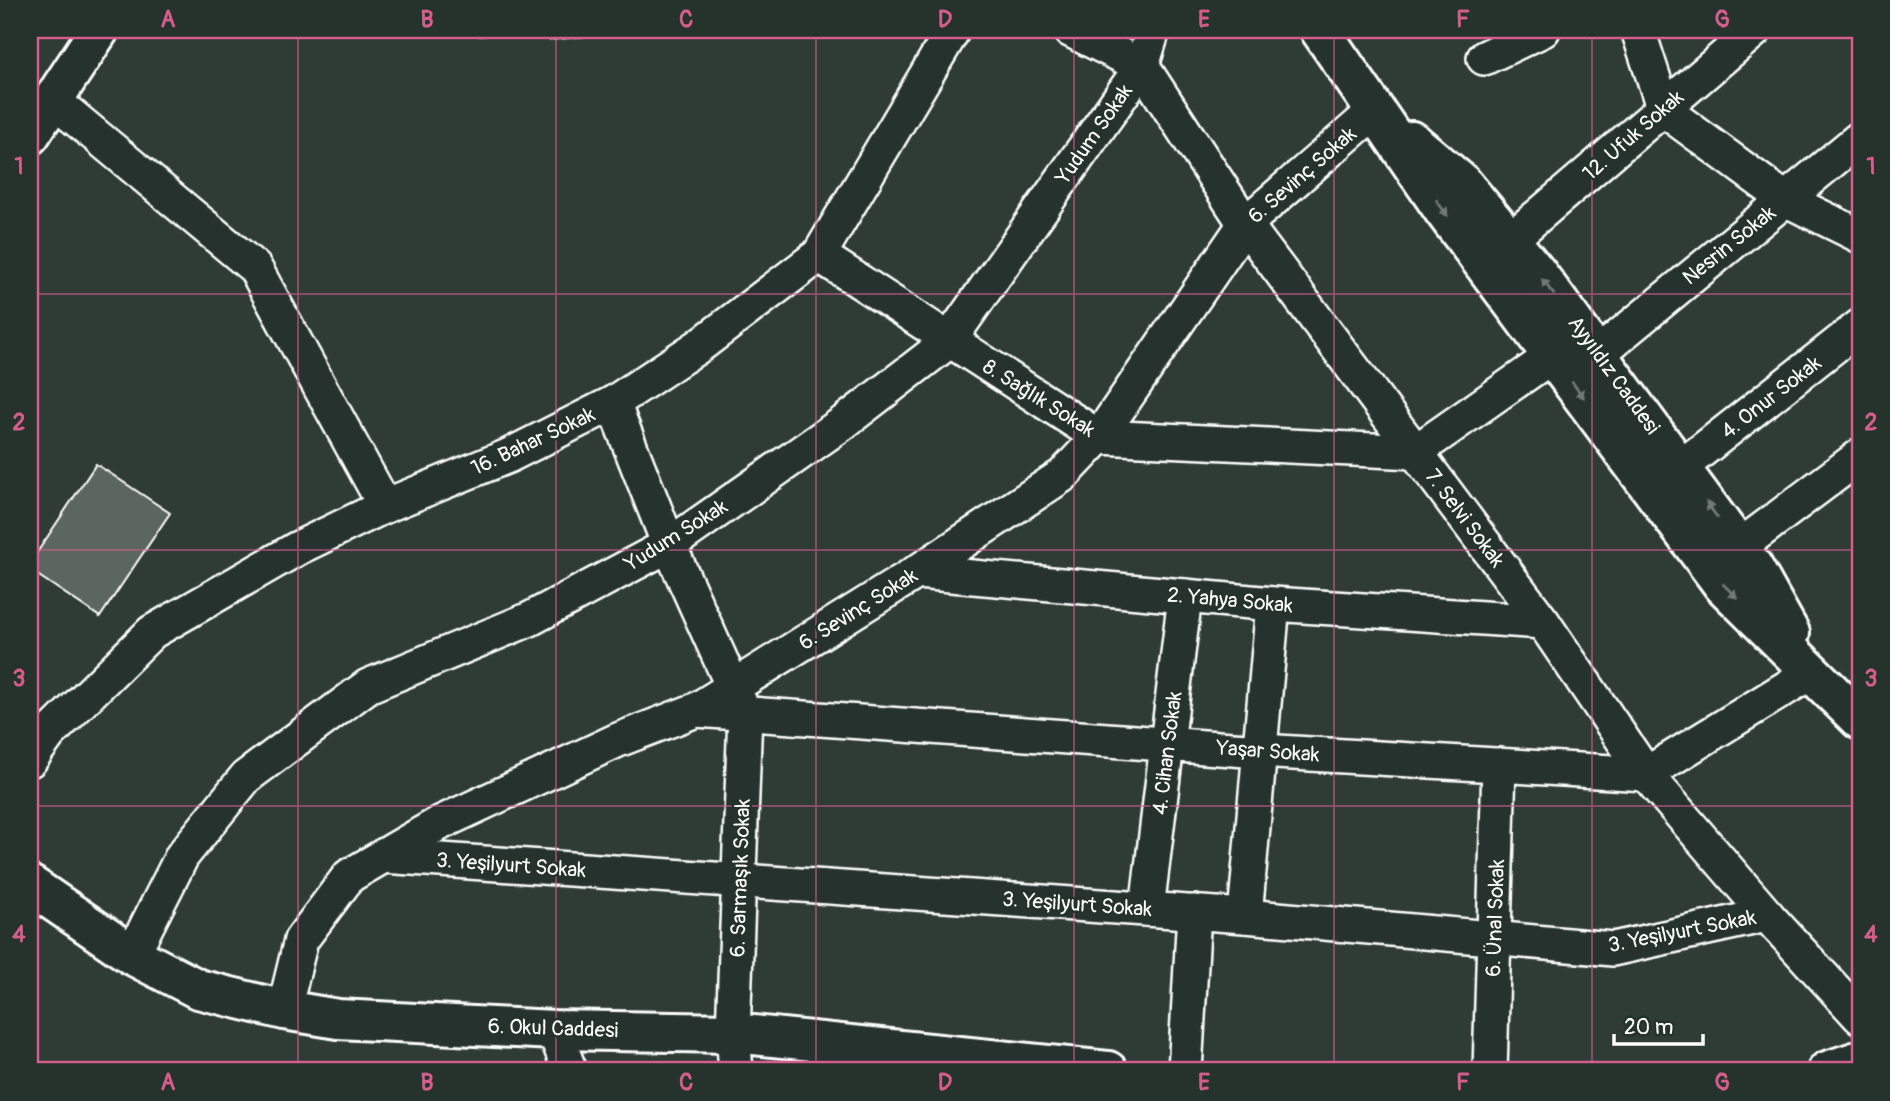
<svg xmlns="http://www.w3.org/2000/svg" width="1890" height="1101" font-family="Pangolin,sans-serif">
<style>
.building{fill:#5b6661;stroke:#fff;stroke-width:2}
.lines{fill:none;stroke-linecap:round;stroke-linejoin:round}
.minor-casing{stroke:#fff;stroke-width:38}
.tertiary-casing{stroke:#fff;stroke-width:44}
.secondary-casing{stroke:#fff;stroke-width:44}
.minor{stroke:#26332d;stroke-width:33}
.tertiary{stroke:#26332d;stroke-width:38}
.secondary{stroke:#26332d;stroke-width:38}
.oneway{fill:#727a76}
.grid{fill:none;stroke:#d45d8c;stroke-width:2;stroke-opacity:0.55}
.labels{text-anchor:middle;stroke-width:5;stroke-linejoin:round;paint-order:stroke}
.street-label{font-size:21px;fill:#fff;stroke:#26332d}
.neatline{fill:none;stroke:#d45d8c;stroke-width:2.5}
.grid-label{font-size:23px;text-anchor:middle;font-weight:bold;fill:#d45d8c}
</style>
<rect width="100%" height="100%" fill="#2f3b35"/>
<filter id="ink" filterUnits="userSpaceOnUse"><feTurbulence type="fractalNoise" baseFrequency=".0143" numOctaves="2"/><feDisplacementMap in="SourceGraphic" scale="14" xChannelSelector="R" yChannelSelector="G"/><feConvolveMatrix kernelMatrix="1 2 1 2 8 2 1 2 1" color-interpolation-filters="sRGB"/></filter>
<g filter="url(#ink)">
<g class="building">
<polygon points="479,30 542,30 480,36"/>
<polygon points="549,30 627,30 628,32 550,40"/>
<polygon points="96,464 170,513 100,617 30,570 30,563"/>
</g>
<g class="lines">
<g class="minor-casing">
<g id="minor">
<polyline points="1070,30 1142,66 1245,224 1543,622 1646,774 1767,915 1860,1017"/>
<polyline points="1638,30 1664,110 1785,199 1860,236"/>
<polyline points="1484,58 1543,30"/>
<polyline points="53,100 255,268 385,506"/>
<polyline points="1511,239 1755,30"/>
<polyline points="819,255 1099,437 1415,452 1552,356"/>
<polyline points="1599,353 1860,138"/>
<polyline points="613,403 669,545 745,714 733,1033 736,1071"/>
<polyline points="1681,467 1860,326"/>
<polyline points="1739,547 1860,456"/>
<polyline points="917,572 1273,604 1543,622"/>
<polyline points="696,710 1260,751 1646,774 1812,672"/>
<polyline points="30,760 49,734 152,632 298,548 385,506 508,456 613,403 699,346 819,255 953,30"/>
<polyline points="383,856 1245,916 1613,949 1767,915"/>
<polyline points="1147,909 1185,596"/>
<polyline points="1245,916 1273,604"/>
<polyline points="132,955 182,856 246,777 368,686 530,619 669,545 843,423 948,342 1142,66 1153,30"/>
<polyline points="284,1010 301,940 349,876 440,823 618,740 696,710 917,572 1063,475 1099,437 1245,224 1376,110"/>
<polyline points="554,1030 570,1071"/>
<polyline points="1185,1071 1194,912"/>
<polyline points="1490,1071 1499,765"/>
</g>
</g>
<g class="tertiary-casing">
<g id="tertiary">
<polyline points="30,885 132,955 198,989 284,1010 338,1019 554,1030 733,1033 1108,1071"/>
<polyline points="1827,1071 1860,1060"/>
</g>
</g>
<g class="secondary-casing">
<g id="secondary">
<polyline points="1320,30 1444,211 1723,585 1860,720"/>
<polyline points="30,135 99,30"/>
<polyline points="1412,141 1463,184 1537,273 1753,567 1790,633"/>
</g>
</g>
<use href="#minor" class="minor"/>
<use href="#tertiary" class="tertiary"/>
<use href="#secondary" class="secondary"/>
</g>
<defs><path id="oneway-solid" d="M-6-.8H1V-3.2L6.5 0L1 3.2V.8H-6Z" transform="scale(1.75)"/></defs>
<g class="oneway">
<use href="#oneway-solid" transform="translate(1442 208) rotate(55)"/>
<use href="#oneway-solid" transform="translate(1548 287) rotate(-128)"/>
<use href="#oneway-solid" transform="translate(1578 390) rotate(53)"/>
<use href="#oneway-solid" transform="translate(1712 510) rotate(-126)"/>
<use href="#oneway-solid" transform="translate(1730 591) rotate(45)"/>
</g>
</g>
<path class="grid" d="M298,30V1071M556,30V1071M816,30V1071M1074,30V1071M1334,30V1071M1592,30V1071M30,294H1860M30,550H1860M30,806H1860"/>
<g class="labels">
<g class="street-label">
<text transform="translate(1094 134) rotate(-55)" y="7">Yudum Sokak</text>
<text transform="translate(1633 135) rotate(-41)" y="7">12. Ufuk Sokak</text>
<text transform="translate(1302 175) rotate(-41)" y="7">6. Sevinç Sokak</text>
<text transform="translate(1729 245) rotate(-39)" y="7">Nesrin Sokak</text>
<text transform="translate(1614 375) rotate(54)" y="7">Ayyıldız Caddesi</text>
<text transform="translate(1771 397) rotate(-38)" y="7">4. Onur Sokak</text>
<text transform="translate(1039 398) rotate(32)" y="7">8. Sağlık Sokak</text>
<text transform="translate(533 441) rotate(-25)" y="7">16. Bahar Sokak</text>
<text transform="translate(1465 518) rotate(53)" y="7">7. Selvi Sokak</text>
<text transform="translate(676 535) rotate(-32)" y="7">Yudum Sokak</text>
<text transform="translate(1230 600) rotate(5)" y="7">2. Yahya Sokak</text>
<text transform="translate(858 609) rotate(-32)" y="7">6. Sevinç Sokak</text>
<text transform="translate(1268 751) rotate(4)" y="7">Yaşar Sokak</text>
<text transform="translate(1167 753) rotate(-83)" y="7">4. Cihan Sokak</text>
<text transform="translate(511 865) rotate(4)" y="7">3. Yeşilyurt Sokak</text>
<text transform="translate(740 878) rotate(-88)" y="7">6. Sarmaşık Sokak</text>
<text transform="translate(1077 904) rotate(4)" y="7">3. Yeşilyurt Sokak</text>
<text transform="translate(1495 918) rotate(-88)" y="7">6. Ünal Sokak</text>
<text transform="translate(1682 931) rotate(-11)" y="7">3. Yeşilyurt Sokak</text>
<text transform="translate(553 1028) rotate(2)" y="7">6. Okul Caddesi</text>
</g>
</g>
<rect width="1890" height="1101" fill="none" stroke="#26332d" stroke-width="77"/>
<path d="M1614 1034v10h89v-10" fill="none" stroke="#ffffff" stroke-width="3.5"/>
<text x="1624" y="1034" font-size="21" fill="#ffffff" stroke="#26332d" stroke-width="5" paint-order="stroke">20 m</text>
<rect x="38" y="38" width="1814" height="1024" class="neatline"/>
<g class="grid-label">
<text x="168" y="27">A</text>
<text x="427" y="27">B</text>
<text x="686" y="27">C</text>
<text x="945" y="27">D</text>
<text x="1204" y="27">E</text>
<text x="1463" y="27">F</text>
<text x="1722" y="27">G</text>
<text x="19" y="174">1</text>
<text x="1871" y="174">1</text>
<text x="19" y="430">2</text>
<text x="1871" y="430">2</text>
<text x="19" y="686">3</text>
<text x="1871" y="686">3</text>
<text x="19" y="942">4</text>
<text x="1871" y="942">4</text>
<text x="168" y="1090">A</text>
<text x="427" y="1090">B</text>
<text x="686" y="1090">C</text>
<text x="945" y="1090">D</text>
<text x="1204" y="1090">E</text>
<text x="1463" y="1090">F</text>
<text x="1722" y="1090">G</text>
</g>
</svg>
